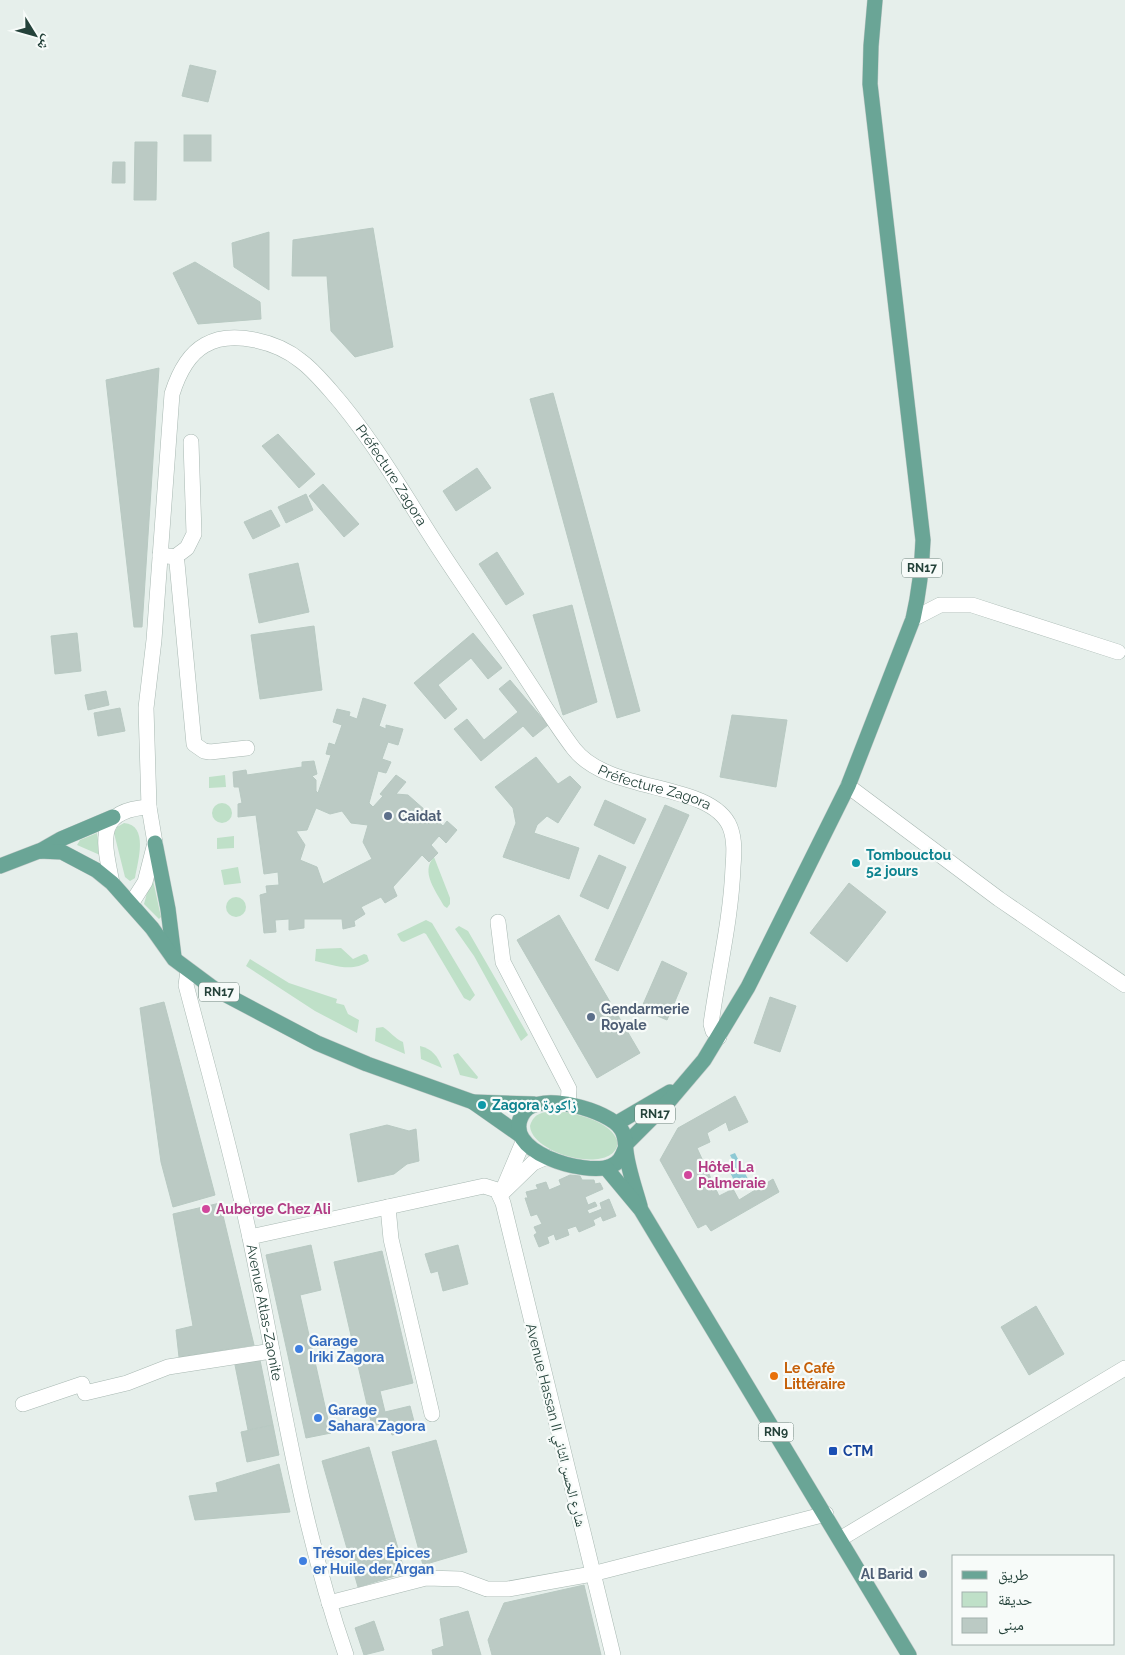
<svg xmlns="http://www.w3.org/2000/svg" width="1125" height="1655" font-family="Raleway,'Noto Naskh Arabic',sans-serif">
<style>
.green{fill:#bfe0c8}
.water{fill:#8ec9d4}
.building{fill:#bbcac4;stroke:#b8c9c2;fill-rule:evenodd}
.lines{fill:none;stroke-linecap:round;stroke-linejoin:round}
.minor-casing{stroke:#a8b8b2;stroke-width:16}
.major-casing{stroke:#c2cac8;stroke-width:16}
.minor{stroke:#fff;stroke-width:15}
.major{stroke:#6aa596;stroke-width:15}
.service-dot{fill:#5c6f8a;stroke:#f7fbf9;stroke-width:2}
.culture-dot{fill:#0f9aa8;stroke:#f7fbf9;stroke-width:2}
.hotel-dot{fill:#d1479c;stroke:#f7fbf9;stroke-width:2}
.shop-dot{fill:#3f7fe0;stroke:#f7fbf9;stroke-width:2}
.food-dot{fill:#e8710a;stroke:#f7fbf9;stroke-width:2}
.transit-dot{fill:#1a4fb4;stroke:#f7fbf9;stroke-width:2}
.labels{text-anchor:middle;stroke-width:4.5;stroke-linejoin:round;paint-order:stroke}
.shield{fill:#f7fbf9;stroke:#637a73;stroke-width:1}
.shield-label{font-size:12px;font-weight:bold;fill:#24423a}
.street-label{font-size:14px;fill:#24423a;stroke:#f7fbf9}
.service-label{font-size:14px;font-weight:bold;fill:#4e5e75;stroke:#f7fbf9;text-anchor:start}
.culture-label{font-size:14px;font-weight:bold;fill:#0d838f;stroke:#f7fbf9;text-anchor:start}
.hotel-label{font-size:14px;font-weight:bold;fill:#b23c85;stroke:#f7fbf9;text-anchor:start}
.shop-label{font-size:14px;font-weight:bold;fill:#366cbe;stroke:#f7fbf9;text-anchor:start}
.food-label{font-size:14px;font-weight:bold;fill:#c56008;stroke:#f7fbf9;text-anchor:start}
.transit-label{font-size:14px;font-weight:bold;fill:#164399;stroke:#f7fbf9;text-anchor:start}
</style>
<rect width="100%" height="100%" fill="#e6efeb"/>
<g class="green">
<polygon points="225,775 226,787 209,788 209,777"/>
<circle cx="222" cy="813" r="10"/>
<path d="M124,823C149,825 138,861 135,878L130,881L125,877L114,833L117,827Z"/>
<polygon points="97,833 100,855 77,845 80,840"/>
<polygon points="234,836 234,848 217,849 217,838"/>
<path d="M434,857L450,898V904L447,908L444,906C436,891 420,872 434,857Z"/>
<polygon points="238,867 241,883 224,885 221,870"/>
<polygon points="151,878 153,880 161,917 159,919 144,904"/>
<circle cx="236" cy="907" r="10"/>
<polygon points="426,920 432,923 475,995 470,1001 464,998 426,934 424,933 404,942 401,941 397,934"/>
<polygon points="459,926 468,931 528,1035 521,1041 474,956 455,929"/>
<path d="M341,948L353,959L364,954L367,955L369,961C352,973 334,965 315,961L316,949Z"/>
<polygon points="250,959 289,983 337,999 336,1003 344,1005 348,1014 359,1020 357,1033 315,1011 246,966"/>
<path d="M383,1027C391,1032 394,1038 403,1042L405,1054L375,1041L376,1028Z"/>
<path d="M420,1046C432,1049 438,1056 442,1068L421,1059Z"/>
<polygon points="458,1053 478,1077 477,1079 460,1075 453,1055"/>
<path d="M556,1111C575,1113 613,1121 618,1143C613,1176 531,1154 530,1126C534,1112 544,1112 556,1111Z"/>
</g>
<polygon class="water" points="735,1153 750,1183 738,1189 727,1166 734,1163 730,1155"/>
<g class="building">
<polygon points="190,65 216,71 208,102 182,96"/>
<rect x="184" y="135" width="27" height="26"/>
<polygon points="135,142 157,142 156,200 134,200"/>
<polygon points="113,162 125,162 125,183 112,183"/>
<polygon points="373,228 393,347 355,357 331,331 327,276 292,276 293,240"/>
<polygon points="269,232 269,290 234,267 232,243"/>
<polygon points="195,262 260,302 261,319 198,324 173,273"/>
<polygon points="159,368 142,627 134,627 106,380"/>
<polygon points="553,393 640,711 617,718 530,399"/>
<polygon points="278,434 315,474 299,488 262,446"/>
<polygon points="477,468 491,488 456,511 443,491"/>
<polygon points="323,484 359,524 344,537 309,496"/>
<polygon points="306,494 313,510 286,523 278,507"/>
<polygon points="271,510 280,526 253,539 244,522"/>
<polygon points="497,552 524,594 506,605 479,564"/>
<polygon points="298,563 309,612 259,623 249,574"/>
<polygon points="572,605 597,702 563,715 533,615"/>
<polygon points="314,626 322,690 260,699 251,635"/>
<polygon points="77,633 81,671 55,674 51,636"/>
<polygon points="473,633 502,668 488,679 471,658 438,685 457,709 445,719 414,683"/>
<polygon points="510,680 548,725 533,737 523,726 481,761 454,729 467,719 484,740 518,712 499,689"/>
<polygon points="106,691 109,705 88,710 85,695"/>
<path d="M363,698L386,705L379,726L386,729V725L403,729L398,745L388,742L382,759L391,762L386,773L378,771L369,803L373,807L383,796L380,794L396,775L406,782L396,794L408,795L443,826L447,821L457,830L446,843L439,836L431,845L438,853L429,862L422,855L393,887L397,896L385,903L381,897L361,907L365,914L354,921L355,926L343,929L342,919H304V928L289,930V919L275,920L276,932L264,933L260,895L267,893L266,886L279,885L278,872L264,874L256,815L238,817V804L242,803L239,787H234L233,772L246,770L247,775L302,767V762L314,761L317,774L312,776L316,780V791L318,793L331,755L326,754L329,743L335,745L342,725L333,722L337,709L350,712L349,716L357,719ZM316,808L330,814L342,811L351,823L368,825L363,842L372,859L323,884L317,867L300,860L305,845L296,831L307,830Z"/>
<polygon points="120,708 125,731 98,736 94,713"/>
<polygon points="732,715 787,720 776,787 720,777"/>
<polygon points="536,757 558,784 570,776 581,787 558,823 547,816 537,825 534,833 579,848 569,879 503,857 516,823 513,808 495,787"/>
<polygon points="605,800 646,819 634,844 594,825"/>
<polygon points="665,805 689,815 618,971 595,960"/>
<polygon points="599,855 626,867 608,909 580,896"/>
<polygon points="849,883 886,912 847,962 810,933"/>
<polygon points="559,915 640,1053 597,1078 517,940"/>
<polygon points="662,961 687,973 667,1020 641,1009"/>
<polygon points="770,997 796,1006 780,1052 754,1043"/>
<polygon points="164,1002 215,1195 173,1207 161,1162 140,1008"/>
<polygon points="735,1096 748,1122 729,1131 726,1122 707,1133 710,1142 697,1148 719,1196 733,1189 739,1200 773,1179 779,1192 711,1231 706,1224 698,1228 660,1160 678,1128"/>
<polygon points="387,1125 409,1131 416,1129 419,1161 407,1164 394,1174 358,1182 350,1134"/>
<polygon points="570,1175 580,1176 582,1180 594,1180 595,1184 600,1183 603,1189 585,1197 588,1205 595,1202 597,1206 587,1210 589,1214 602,1209 600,1203 609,1199 616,1216 603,1221 601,1216 593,1220 595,1225 579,1232 576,1226 567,1229 569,1235 556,1240 554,1234 547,1237 549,1243 539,1247 534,1235 537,1233 534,1227 542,1224 537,1214 531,1216 525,1198 528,1198 526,1192 538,1189 536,1185 546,1182 549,1190 561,1185 559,1180"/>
<polygon points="220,1203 254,1345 179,1357 176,1330 193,1326 173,1214"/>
<polygon points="311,1245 321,1290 300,1295 331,1433 306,1438 266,1255"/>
<polygon points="458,1245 468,1284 443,1291 438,1271 431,1273 425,1254"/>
<polygon points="382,1251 413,1383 380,1391 385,1412 410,1406 416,1429 392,1435 389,1422 372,1426 334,1262"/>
<polygon points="1036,1306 1064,1354 1029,1375 1001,1327"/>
<polygon points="259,1355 273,1425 248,1430 234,1360"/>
<polygon points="273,1425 279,1455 247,1462 241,1432"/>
<polygon points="436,1440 467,1552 423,1565 392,1452"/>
<polygon points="369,1447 405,1573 358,1587 322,1461"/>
<polygon points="279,1464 290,1512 195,1520 189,1496 218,1492 216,1483"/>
<polygon points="584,1585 601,1655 492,1655 488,1640 504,1603"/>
<polygon points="468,1611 481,1655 433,1655 432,1650 444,1646 440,1619"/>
<polygon points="374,1621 384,1650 364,1655 355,1628"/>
</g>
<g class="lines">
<g class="minor-casing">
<g id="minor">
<polyline points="160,555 175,557 177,563 194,744 204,751 210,752 247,748"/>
<polyline points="175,557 187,548 194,534 191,442"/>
<polyline points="913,619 940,605 972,605 1118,652"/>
<polyline points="848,786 999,899 1125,985"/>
<path d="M112,883C104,842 94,810 149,807"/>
<path id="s1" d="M131,904L145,882L155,843L149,807L146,708L154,640L172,394C178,375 187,355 205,345C232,329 278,342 301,361C312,369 321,380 330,390C368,433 398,484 429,533C458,579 490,623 520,669C538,696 555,724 574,749C610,795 711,781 730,827C735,840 734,854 733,867C731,920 718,972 711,1024L713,1031L719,1037"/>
<polyline points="498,922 503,962 569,1089 568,1104"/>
<path id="s2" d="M188,971L186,985C208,1069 232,1153 250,1238C279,1378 299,1520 346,1655"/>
<polyline points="504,1187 523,1142"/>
<polyline points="500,1195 533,1163 547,1157"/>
<polyline points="388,1207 391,1239 432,1414"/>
<polyline points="250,1237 484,1186 497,1190 503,1203 613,1655"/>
<polyline points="23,1404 82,1384 85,1393 127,1383 168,1367 272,1351"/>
<polyline points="840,1539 1125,1368"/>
<polyline points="329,1603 426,1578 460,1579 487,1589 508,1589 592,1574 826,1514"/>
</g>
</g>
<g class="major-casing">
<g id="major">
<polyline points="155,843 168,909 174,957"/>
<polyline points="40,851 61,839 113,817"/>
<polyline points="0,866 39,851 62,852 96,870 112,883 152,928 174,959 213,988 317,1043 367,1064 473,1102 520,1135"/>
<polyline points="473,1102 534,1104"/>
<polyline points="617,1123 670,1092"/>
<path d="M626,1144L670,1100L704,1060L748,987L848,786L913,619C919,593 922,567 923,540L870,84L871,46L875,0"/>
<path d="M625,1149C622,1157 619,1163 611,1166C587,1177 496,1151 524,1112C539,1091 609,1110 621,1129C626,1136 625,1143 626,1151C628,1169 635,1188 640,1206"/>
<polyline points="606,1168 641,1210 909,1655"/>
</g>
</g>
<use href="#minor" class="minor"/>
<use href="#major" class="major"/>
</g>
<g class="service-dot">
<circle cx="388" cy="816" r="5"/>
<circle cx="591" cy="1017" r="5"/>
<circle cx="923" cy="1574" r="5"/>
</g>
<g class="culture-dot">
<circle cx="856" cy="863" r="5"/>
<circle cx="482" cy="1105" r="5"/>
</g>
<g class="hotel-dot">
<circle cx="688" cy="1175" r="5"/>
<circle cx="206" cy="1209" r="5"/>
</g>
<g class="shop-dot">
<circle cx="299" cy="1349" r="5"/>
<circle cx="318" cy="1418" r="5"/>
<circle cx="303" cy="1561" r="5"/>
</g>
<circle class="food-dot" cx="774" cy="1376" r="5"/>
<rect class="transit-dot" x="828" y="1446" width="10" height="10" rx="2.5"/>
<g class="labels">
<g class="shield">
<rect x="902" y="558.5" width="40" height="19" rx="4"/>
<rect x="199" y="982.5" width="40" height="19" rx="4"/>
<rect x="635" y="1104.5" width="40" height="19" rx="4"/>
<rect x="758.5" y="1422.5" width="35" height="19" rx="4"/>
</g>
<g class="shield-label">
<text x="922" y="572">RN17</text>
<text x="219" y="996">RN17</text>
<text x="655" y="1118">RN17</text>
<text x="776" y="1436">RN9</text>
</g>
<g class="street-label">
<text dy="5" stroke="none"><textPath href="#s1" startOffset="826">Préfecture Zagora</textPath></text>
<text dy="5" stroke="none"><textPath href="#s1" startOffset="1246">Préfecture Zagora</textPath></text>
<text dy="5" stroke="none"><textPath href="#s2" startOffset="351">Avenue Atlas-Zaonite</textPath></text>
<text transform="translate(556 1425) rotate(76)" y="5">Avenue Hassan II شارع الحسن الثاني</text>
</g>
<g class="service-label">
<text x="398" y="821">Caidat</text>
<text x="601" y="1014">Gendarmerie<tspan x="601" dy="16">Royale</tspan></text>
<text x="913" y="1579" text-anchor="end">Al Barid</text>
</g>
<g class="culture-label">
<text x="866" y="860">Tombouctou<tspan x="866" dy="16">52 jours</tspan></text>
<text x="492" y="1110">Zagora زاكورة</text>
</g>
<g class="hotel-label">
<text x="698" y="1172">Hôtel La<tspan x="698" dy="16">Palmeraie</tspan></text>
<text x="216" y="1214">Auberge Chez Ali</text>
</g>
<g class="shop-label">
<text x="309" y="1346">Garage<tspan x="309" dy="16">Iriki Zagora</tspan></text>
<text x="328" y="1415">Garage<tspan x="328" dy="16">Sahara Zagora</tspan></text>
<text x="313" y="1558">Trésor des Épices<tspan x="313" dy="16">er Huile der Argan</tspan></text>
</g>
<g class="food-label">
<text x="784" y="1373">Le Café<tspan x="784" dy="16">Littéraire</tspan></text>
</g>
<g class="transit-label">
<text x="843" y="1456">CTM</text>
</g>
</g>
<rect x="952" y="1555" width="162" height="90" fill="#f7fbf9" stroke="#a3b1ad"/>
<rect x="962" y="1571" width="25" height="8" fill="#6aa596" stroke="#a3b1ad"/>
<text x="998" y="1580" font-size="15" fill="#24423a">طريق</text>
<rect x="962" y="1592" width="25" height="15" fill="#bfe0c8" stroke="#a3b1ad"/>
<text x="998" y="1605" font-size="15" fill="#24423a">حديقة</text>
<rect x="962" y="1618" width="25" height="15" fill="#bbcac4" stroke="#a3b1ad"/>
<text x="998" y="1630" font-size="15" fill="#24423a">مبنى</text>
<g transform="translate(35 35) rotate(127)" stroke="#f7fbf9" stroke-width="4" paint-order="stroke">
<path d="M0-4L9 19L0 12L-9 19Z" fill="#24423a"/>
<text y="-8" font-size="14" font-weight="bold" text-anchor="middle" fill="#24423a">ش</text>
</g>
</svg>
